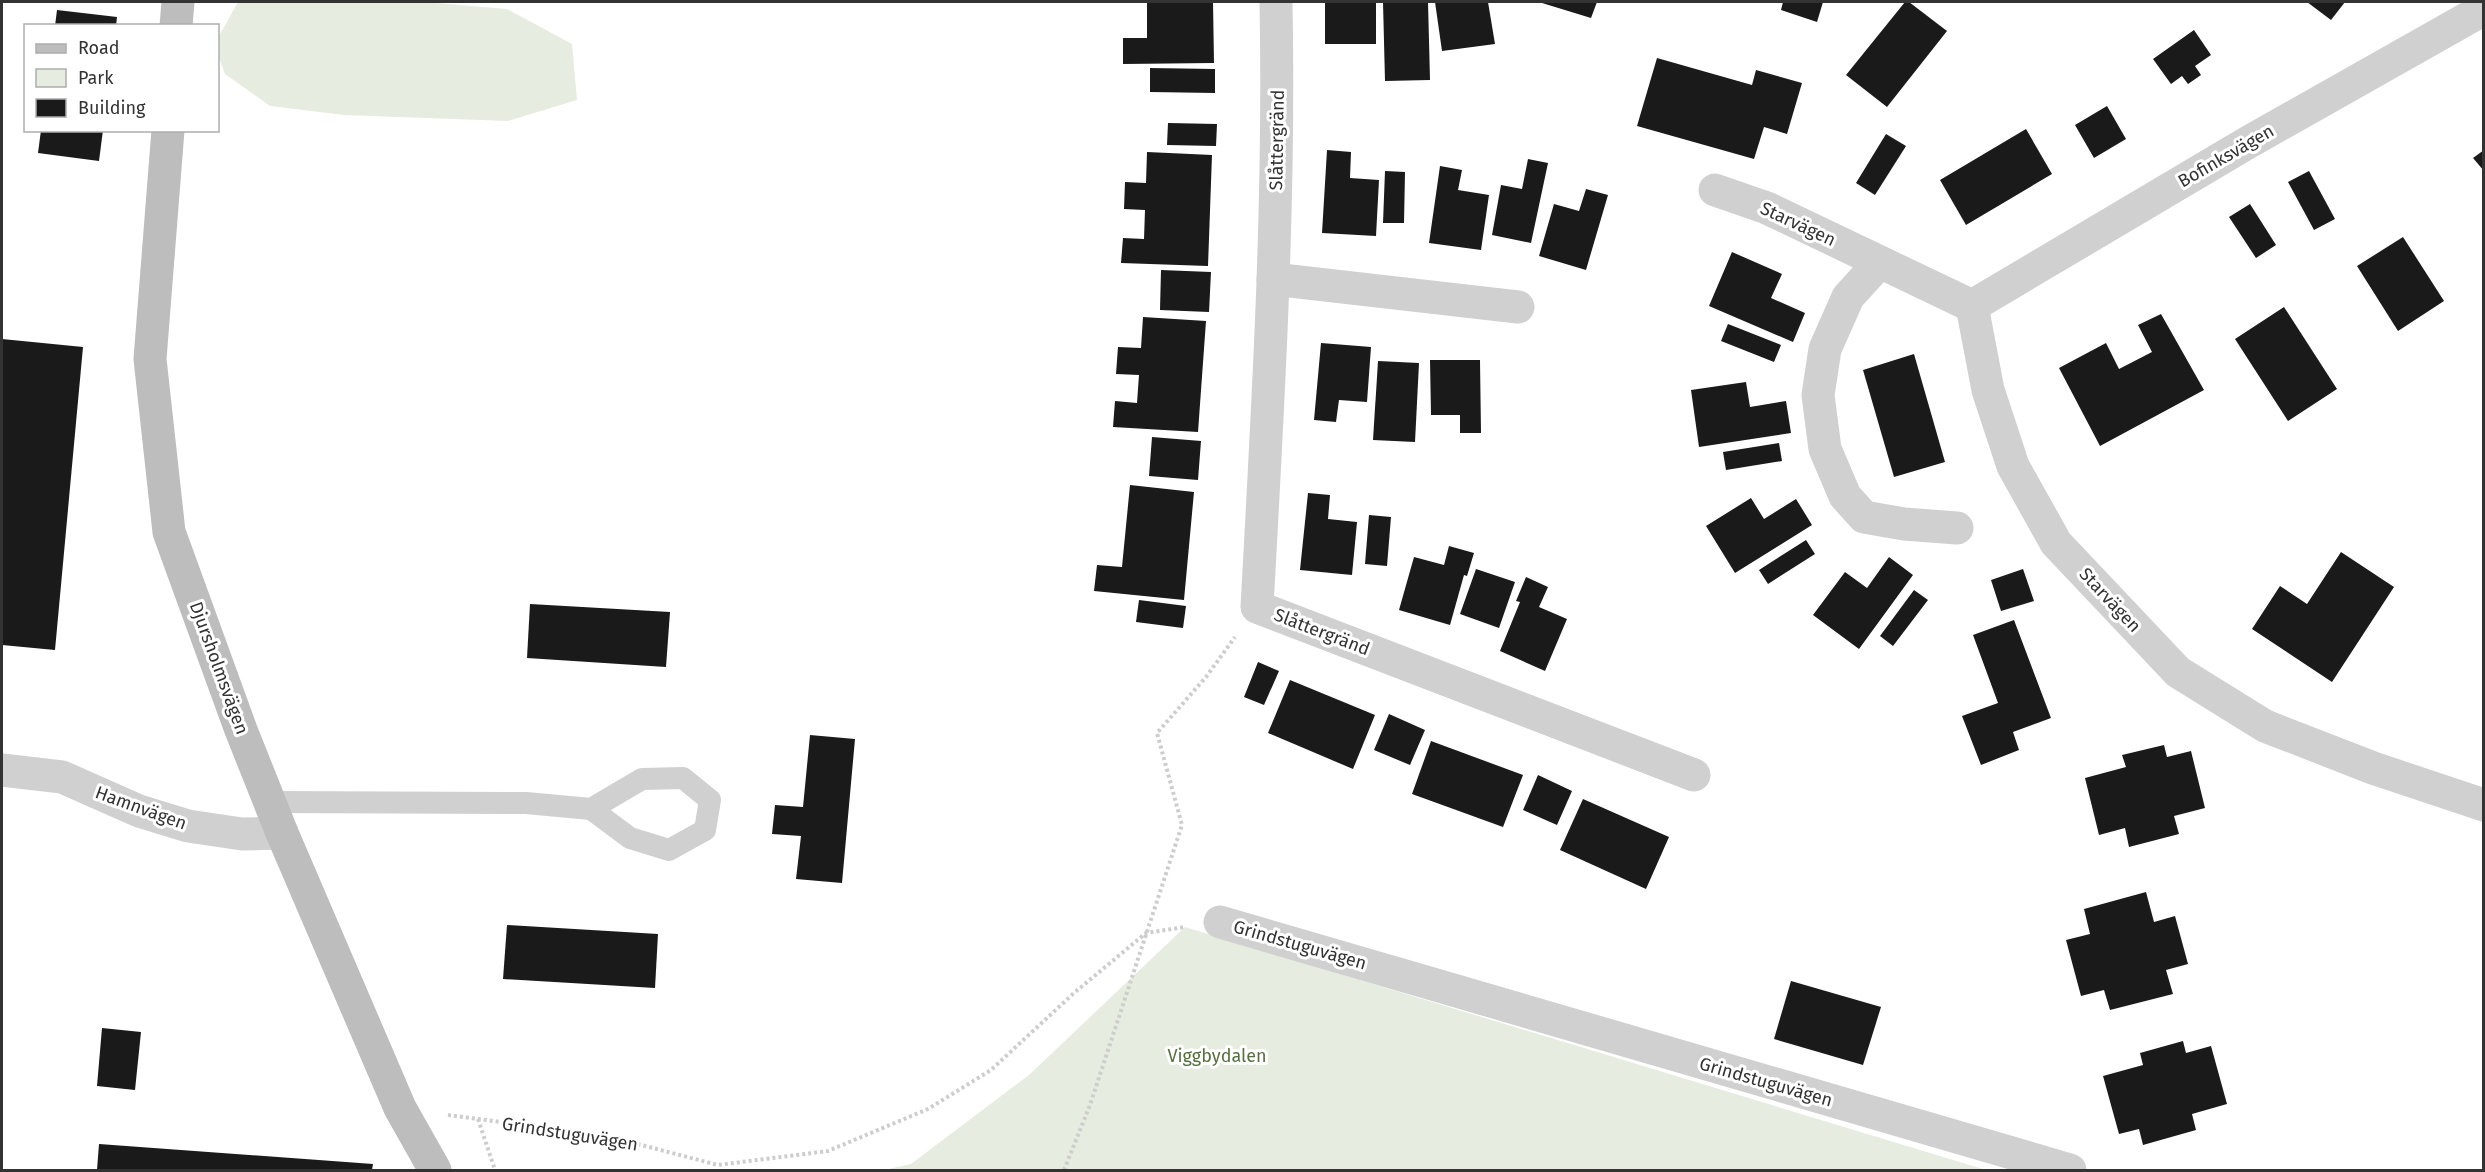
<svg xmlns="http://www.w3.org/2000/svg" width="2485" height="1172" font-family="'Fira Sans',sans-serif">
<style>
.green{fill:#e6ecdf}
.building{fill:#1a1a1a}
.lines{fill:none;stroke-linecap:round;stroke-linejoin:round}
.path{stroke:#cdcdcd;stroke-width:4;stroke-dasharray:3 3;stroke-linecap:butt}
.lane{stroke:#d0d0d0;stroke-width:22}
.street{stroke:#d0d0d0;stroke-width:33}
.secondary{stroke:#bdbdbd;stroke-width:33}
.labels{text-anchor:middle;stroke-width:6;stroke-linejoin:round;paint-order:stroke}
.street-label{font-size:18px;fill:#333;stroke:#fff}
.park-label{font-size:18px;fill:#56703f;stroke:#fff}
</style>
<rect width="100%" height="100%" fill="#fff"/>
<g class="green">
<polygon points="238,2 424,2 507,9 572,44 577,100 508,121 344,115 270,106 225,74 218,55 218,38"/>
<polygon points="1185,927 1986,1170 884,1170 911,1164 1029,1075"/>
</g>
<g class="building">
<polygon points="1147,2 1213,2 1214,63 1123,64 1123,38 1147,38"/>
<rect x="1325" y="2" width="51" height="42"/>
<polygon points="1383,2 1428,2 1430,80 1385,81"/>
<polygon points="1435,2 1488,2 1495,44 1442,51"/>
<polygon points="1543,2 1597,2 1591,18 1542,3"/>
<polygon points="1783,2 1823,2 1817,22 1781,10"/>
<polygon points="1905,2 1909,2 1947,31 1887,107 1846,75"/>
<polygon points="2307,2 2345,2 2331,20"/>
<polygon points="57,10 117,17 116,26 55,26"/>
<polygon points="2194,30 2211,55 2195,66 2201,75 2188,84 2182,76 2171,84 2153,59"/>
<polygon points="1657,58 1752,85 1756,70 1802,83 1787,134 1764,127 1754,159 1637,126"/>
<polygon points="1150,68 1215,69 1215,93 1150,92"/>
<polygon points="2107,106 2126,139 2094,158 2075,125"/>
<polygon points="1168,123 1217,124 1216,146 1167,145"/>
<polygon points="2026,129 2052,174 1966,225 1940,180"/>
<polygon points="41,130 103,130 99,161 38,153"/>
<polygon points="1886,134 1906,146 1875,195 1856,183"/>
<polygon points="1327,150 1351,152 1350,178 1379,180 1376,236 1322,233"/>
<polygon points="2484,150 2484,171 2473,158"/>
<polygon points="1147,152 1212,155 1208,266 1121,263 1123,238 1144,239 1145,210 1124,209 1125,182 1146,183"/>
<polygon points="1528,159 1548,163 1531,243 1492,235 1501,185 1522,189"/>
<polygon points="1440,166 1462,170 1458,190 1489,195 1481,250 1429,243"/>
<polygon points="1385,171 1405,172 1404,223 1383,223"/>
<polygon points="2309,171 2335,219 2314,230 2288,182"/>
<polygon points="1586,189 1608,195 1586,270 1539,256 1554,204 1579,211"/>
<polygon points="2250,204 2276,245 2256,258 2229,217"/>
<polygon points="2403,237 2444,301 2398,331 2357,266"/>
<polygon points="1732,252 1782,274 1771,298 1805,313 1793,342 1709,306"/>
<polygon points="1161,270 1211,272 1209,312 1160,310"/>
<polygon points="2284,307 2337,389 2288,421 2235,339"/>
<polygon points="2161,314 2204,390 2100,446 2059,368 2106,343 2119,369 2152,352 2138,325"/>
<polygon points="1143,317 1206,321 1198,432 1113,427 1115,401 1137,403 1139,375 1116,374 1118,347 1141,348"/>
<polygon points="1728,324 1781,345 1774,362 1721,341"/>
<polygon points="2,339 83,347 55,650 2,645"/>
<polygon points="1321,343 1371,347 1367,402 1339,400 1336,422 1314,420"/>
<polygon points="1914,354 1945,462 1894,477 1863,370"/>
<polygon points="1430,360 1480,360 1481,433 1460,433 1460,415 1431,415"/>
<polygon points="1378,361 1419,363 1415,442 1373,440"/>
<polygon points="1746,382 1750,407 1786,401 1791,433 1699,447 1691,390"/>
<polygon points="1152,437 1201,441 1198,480 1149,476"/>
<polygon points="1779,443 1782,461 1726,470 1723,452"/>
<polygon points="1130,485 1194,492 1184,600 1094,591 1097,565 1122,567"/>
<polygon points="1308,493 1330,495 1328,519 1357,522 1352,575 1300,570"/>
<polygon points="1751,498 1764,519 1796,499 1812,525 1735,573 1706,526"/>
<polygon points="1369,515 1391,517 1387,566 1365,564"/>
<polygon points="1806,540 1815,554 1768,584 1759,570"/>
<polygon points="1449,546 1474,553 1467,576 1464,575 1450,625 1399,610 1414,557 1444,565"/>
<polygon points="2341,552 2394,587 2332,682 2252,629 2280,586 2307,604"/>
<polygon points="1889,557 1913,575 1859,649 1813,615 1845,572 1867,588"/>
<polygon points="1476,569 1515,582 1499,628 1460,614"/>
<polygon points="2023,569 2034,601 2001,611 1991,580"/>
<polygon points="1526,577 1548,587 1539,607 1567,619 1545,671 1500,651 1520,602 1516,601"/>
<polygon points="1914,590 1928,600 1893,646 1880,636"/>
<polygon points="1139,600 1186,606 1183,628 1136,622"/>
<polygon points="530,604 670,612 666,667 527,658"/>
<polygon points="2014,620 2051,718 2013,732 2019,750 1981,765 1962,716 1998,703 1973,635"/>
<polygon points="1258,662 1279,671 1264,705 1244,697"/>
<polygon points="1290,680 1375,715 1353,769 1268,733"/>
<polygon points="1389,714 1425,730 1410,765 1374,750"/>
<polygon points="810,735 855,739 842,883 796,879 801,836 772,834 775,805 803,807"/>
<polygon points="1431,741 1523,775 1503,827 1412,794"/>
<polygon points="2164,745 2167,757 2191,751 2205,808 2174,816 2179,834 2129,847 2125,828 2099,835 2085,778 2126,767 2122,755"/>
<polygon points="1538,775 1572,791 1557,825 1523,810"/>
<polygon points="1583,799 1669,837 1646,889 1560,850"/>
<polygon points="2146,892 2154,922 2175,916 2188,964 2166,970 2173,994 2110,1010 2104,990 2081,996 2066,940 2090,934 2084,909"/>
<polygon points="507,925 658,934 655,988 503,979"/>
<polygon points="1791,981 1881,1007 1863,1065 1774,1039"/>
<polygon points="102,1028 141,1032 135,1090 97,1086"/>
<polygon points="2183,1041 2186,1053 2211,1046 2227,1104 2192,1114 2196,1130 2143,1145 2139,1129 2119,1134 2103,1076 2143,1065 2140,1053"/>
<polygon points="99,1144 373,1164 372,1170 97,1170"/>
</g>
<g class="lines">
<g class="path">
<polyline points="448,1115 607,1136 718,1165 828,1151 928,1109 991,1070 1074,993 1146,933 1185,927"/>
<polyline points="478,1119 495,1170"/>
<polyline points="1064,1170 1090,1105 1182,825 1157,733 1206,677 1235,637"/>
</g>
<polyline class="lane" points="270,802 526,803 591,809 630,838 669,850 705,830 710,800 683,778 642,779 591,809"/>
<g class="street">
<path d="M1276,2C1280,204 1268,405 1257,607L1694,775"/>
<polyline points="1715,190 1767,208 1972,306"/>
<polyline points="1879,263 1848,297 1825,349 1818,395 1825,449 1845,496 1864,517 1904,524 1957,528"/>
<polyline points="1273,279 1518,307"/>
<polyline points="1972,306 1988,390 2013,466 2056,543 2178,672 2265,726 2373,768 2484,805"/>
<polyline points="1972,306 2247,143 2484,9"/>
<polyline points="2,770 62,777 139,811 188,826 242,834 282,833"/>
<polyline points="1220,922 2070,1170"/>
</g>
<g class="secondary">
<polyline points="176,26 178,2"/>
<polyline points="168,130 150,359 169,532 241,730 282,833 400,1108 435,1170"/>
</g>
</g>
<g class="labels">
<g class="street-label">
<text transform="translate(1277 140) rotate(-89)" y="6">Slåttergränd</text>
<text transform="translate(2226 156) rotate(-30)" y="6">Bofinksvägen</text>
<text transform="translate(1798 224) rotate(25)" y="6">Starvägen</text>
<text transform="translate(2110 600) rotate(47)" y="6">Starvägen</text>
<text transform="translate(1322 632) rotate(21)" y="6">Slåttergränd</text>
<text transform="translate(219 668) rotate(70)" y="6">Djursholmsvägen</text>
<text transform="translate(141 808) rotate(20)" y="6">Hamnvägen</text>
<text transform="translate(1300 945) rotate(16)" y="6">Grindstuguvägen</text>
<text transform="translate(1766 1082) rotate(16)" y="6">Grindstuguvägen</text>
<text transform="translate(570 1134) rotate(9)" y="6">Grindstuguvägen</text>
</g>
<g class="park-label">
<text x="1217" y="1062">Viggbydalen</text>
</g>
</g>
<rect width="2485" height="1172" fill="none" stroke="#333333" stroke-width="6"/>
<rect x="24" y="24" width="195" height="108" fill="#ffffff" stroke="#adadad" stroke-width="1.5"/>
<rect x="36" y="44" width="30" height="9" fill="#bdbdbd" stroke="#adadad" stroke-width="1.5"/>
<text x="78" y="54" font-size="18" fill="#333333">Road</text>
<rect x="36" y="69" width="30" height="18" fill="#e6ecdf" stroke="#adadad" stroke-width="1.5"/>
<text x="78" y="84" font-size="18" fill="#333333">Park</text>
<rect x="36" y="99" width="30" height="18" fill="#1a1a1a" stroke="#adadad" stroke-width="1.5"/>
<text x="78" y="114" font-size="18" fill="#333333">Building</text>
</svg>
